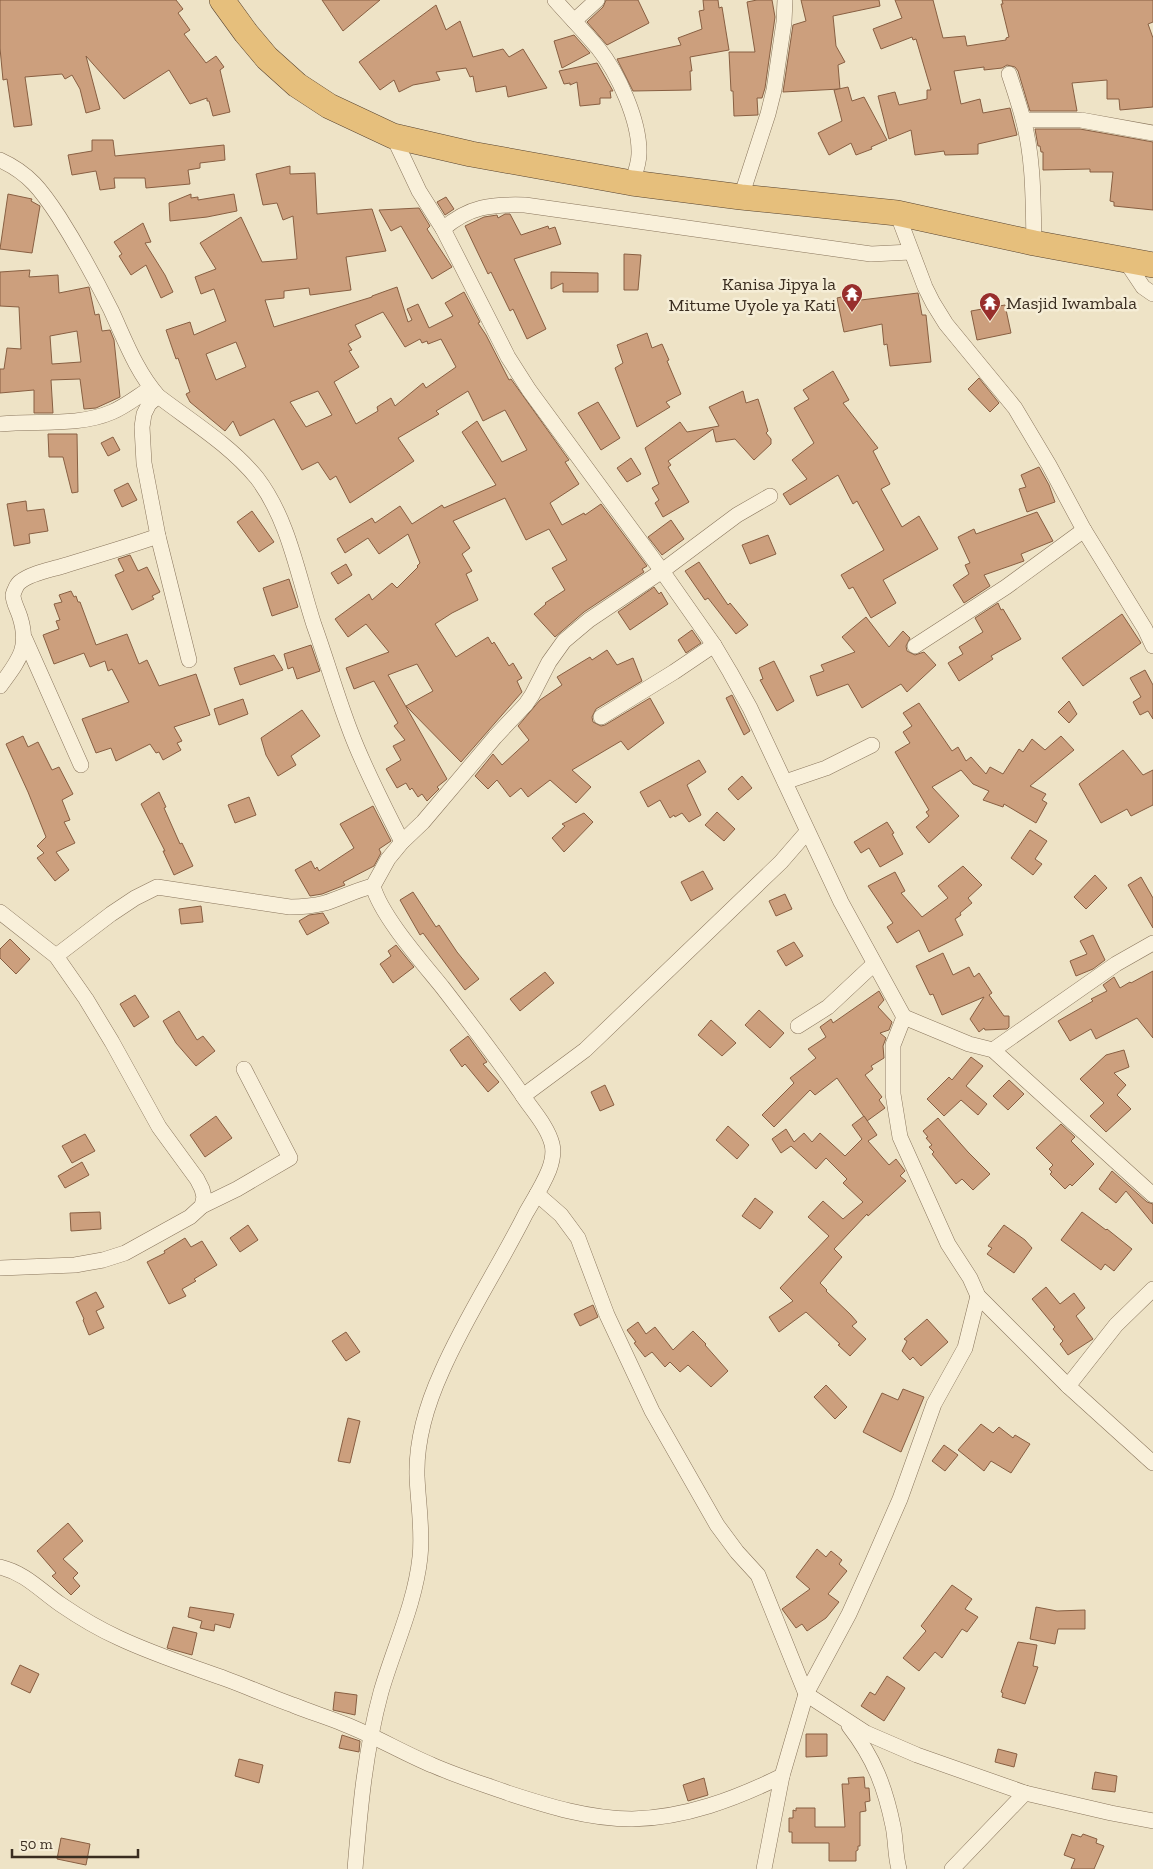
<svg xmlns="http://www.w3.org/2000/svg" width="1153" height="1869" font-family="'Zilla Slab',serif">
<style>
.building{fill:#cc9f7d;stroke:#885f42;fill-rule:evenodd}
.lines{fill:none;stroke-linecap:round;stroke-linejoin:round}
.minor-casing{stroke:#89755c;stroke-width:16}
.trunk-casing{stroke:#574330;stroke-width:26}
.minor{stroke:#f9f0da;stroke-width:15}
.trunk{stroke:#e6bf7c;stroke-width:25}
.labels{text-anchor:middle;stroke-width:5;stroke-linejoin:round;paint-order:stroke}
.poi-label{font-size:18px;fill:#3a2d20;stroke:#f5edd6;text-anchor:end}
</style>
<rect width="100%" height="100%" fill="#eee3c6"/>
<g class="building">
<polygon points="0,0 176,0 183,9 178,13 190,30 184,34 206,63 216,56 224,67 220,70 230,112 213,116 209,101 207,101 207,98 190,104 169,70 124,99 86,56 100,109 86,113 80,89 72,75 65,79 62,74 25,77 32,125 14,127 7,79 3,80 0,48"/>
<polygon points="322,0 380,0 343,31"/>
<polygon points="606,0 638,0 649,23 607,45 587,22 603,7"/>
<polygon points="703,0 718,0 719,8 722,7 729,50 690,57 692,71 690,71 691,90 633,91 617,59 681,45 678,38 702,29 699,11 704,10"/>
<polygon points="757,0 772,0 775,17 765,88 762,98 757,98 758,115 734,116 733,91 731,91 729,52 755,52 747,2"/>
<polygon points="801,0 879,0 880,6 833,16 836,46 845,62 838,65 840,89 783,92 793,25 806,21"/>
<polygon points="895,0 933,0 943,38 965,36 967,46 1006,40 1006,38 1009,37 1001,4 1003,4 1002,0 1153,0 1153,22 1148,24 1153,38 1153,107 1120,110 1119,99 1107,99 1107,80 1072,83 1077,111 1030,111 1018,71 1015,67 1007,65 1002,68 984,70 984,67 954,71 961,104 980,99 983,113 1010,108 1017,135 978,144 978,154 945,155 944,151 915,155 911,130 889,139 878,96 895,92 899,105 927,99 927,90 931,90 916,39 913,40 912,37 881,49 873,29 902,18"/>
<polygon points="436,5 446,30 460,21 473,57 503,49 509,57 523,49 547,88 508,97 506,86 476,92 473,76 470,77 466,68 436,72 440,80 413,85 399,92 394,80 380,90 359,62"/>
<polygon points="574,35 590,53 562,68 554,41"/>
<polygon points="597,63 613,91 610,91 611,98 600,98 600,104 580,106 577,82 570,85 570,83 564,84 559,71"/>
<polygon points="848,87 852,101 864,97 887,140 871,147 872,149 856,155 851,143 829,155 818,133 842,121 834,90"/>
<polygon points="1035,129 1080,129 1153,142 1153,210 1114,206 1114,202 1110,201 1113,172 1090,172 1090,169 1043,170 1043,152 1041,152 1040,146 1038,146"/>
<polygon points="92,140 113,140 115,156 224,145 225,160 200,163 200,168 188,170 190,184 146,188 145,178 114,178 115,188 100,190 96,171 72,175 68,155 92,151"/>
<path d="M290,166V174L315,173L317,214L372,209L386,251L346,257L351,290L310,295L309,288L284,291V298L265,300L274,327L372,297V296L397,287L408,322L412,320L407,309L418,304L429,328L453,316L445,303L464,292L480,322L478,323L486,335L509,380L511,379L569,460L565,462L579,484L550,503L562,525L584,513L585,515L601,504L647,566L642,569L644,572L584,612L555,637L534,614L546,604L545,603L565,590L552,568L567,560L549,529L526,540L505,498L453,521L470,548L462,554L472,571L466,574L478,600L452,613L435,624L456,657L488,637L492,644L494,642L509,666L513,663L522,678L517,681L522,692L461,762L406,706L433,691L417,664L388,675L447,779L437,787L439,789L427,801L422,794L418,797L412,788L410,790L406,783L397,788L386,769L401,760L393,746L405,740L394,726L398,723L374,681L354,689L346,668L389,652L366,624L348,637L335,619L369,594L372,600L392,583L397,588L418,567L417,566L420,563L408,534L379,554L368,538L345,553L337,539L372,518L375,523L400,506L412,524L442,505L444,508L496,485L462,432L477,421L502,462L527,450L505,410L483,421L468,391L436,411L439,414L398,438L414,461L350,503L336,476L330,480L318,462L302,470L274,419L240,436L233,421L225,431L190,402L186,394L190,392L178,358L176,359L166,330L190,322L194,335L226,321L214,289L201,294L195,277L216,269L200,243L241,217L262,262L297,259L293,216L283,220L277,203L263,205L256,174ZM383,312L405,347L420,339L422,343L427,341L428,344L441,339L456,367L426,388L423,383L395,406L391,398L377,407L378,411L356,424L334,382L359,367L349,351L352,350L348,344L361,337L355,325ZM236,342L246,367L216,380L206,354ZM318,391L332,415L306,427L290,402Z"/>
<polygon points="8,194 32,199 31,201 40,206 32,253 0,249"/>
<polygon points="191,194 191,198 198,197 198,200 234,194 237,211 207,217 170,221 169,203"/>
<polygon points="446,197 454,209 445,215 437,202"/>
<polygon points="419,208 430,226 427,229 452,267 432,279 401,226 391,231 379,210"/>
<polygon points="505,214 510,214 521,235 548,226 549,229 555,227 561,244 514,259 546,329 527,339 513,309 510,311 491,272 488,274 465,226 484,217 497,215 498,218"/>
<polygon points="143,223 151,242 145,243 165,275 173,292 161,298 146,265 131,275 119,256 122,254 114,242"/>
<polygon points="624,254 641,255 638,290 624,290"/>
<path d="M30,270L29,277L58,275L59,293L89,287L95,315L99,314L102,331L110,330L114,340L120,397L96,408L84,409L80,379L51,380L53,413H34V390L0,393V369H4L7,348L21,349L19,307L0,306V272ZM77,331L81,362L52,364L50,336Z"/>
<polygon points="551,272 598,273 598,292 563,292 563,283 551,289"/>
<polygon points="859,293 861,300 918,293 922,315 926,315 931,362 890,366 887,344 884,345 882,324 844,332 837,298"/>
<polygon points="1005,305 1011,333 977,340 971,311"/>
<polygon points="647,333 652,348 662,344 669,360 667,361 681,394 666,402 670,407 637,427 615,368 623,363 617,345"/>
<polygon points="833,371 849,400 843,403 878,448 873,451 890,484 881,489 902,527 919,516 938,549 883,580 896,603 871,618 853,587 849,589 841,575 884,550 857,501 853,504 838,475 790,505 783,494 807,479 792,460 814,443 794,408 809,399 803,390"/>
<polygon points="979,378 999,403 990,412 968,389"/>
<polygon points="743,391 746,403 758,399 768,431 766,433 771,439 771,444 754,460 735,439 716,442 713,429 668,461 671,465 668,467 689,502 663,517 655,503 659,500 652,488 659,484 645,448 680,422 687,432 719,426 709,407"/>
<polygon points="598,402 620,438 601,450 578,413"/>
<polygon points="48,434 77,434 78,492 72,493 63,457 49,457"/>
<polygon points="113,437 120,450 108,456 101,443"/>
<polygon points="631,458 641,474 627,482 617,468"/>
<polygon points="1039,467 1049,485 1055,502 1027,512 1019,489 1026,487 1021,475"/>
<polygon points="128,483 137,500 122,507 114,490"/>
<polygon points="26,501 27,511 44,509 48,531 29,534 30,543 14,546 7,504"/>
<polygon points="252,511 274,542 259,552 237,522"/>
<polygon points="1037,512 1053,541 1021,554 1024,561 984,575 990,586 964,603 953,585 969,574 965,565 970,563 958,537 974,529 976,534"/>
<polygon points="671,520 684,539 662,555 648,537"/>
<polygon points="768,535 776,554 750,564 742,545"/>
<polygon points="130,555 138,571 147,567 160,592 152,596 154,599 132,610 115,575 124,571 118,559"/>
<polygon points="699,562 728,605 730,603 748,625 736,634 708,598 705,600 685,571"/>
<polygon points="346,564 352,575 338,584 331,573"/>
<polygon points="289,579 298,607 272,616 263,588"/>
<polygon points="654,587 659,594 661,592 668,604 630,630 618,612"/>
<polygon points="71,591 74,597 76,596 78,602 80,602 96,645 127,634 139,664 147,660 159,686 196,674 210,715 174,727 182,741 177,743 181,750 163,760 159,752 156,753 150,744 116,761 111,748 96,753 82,719 129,702 112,669 108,671 105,661 90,667 84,653 54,664 43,635 59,629 56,621 60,620 54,604 62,602 59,595"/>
<polygon points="998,603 1001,610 1003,609 1021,639 991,656 993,659 959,681 948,663 963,654 959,647 983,632 975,618"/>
<polygon points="1122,614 1141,643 1083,686 1062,658"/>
<polygon points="866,617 889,647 903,631 910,638 906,646 907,651 915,655 924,652 936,665 907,692 901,684 862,708 848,684 817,696 810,676 824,671 821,665 855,652 842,637"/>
<polygon points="692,630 701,643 686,653 678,640"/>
<polygon points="311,645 320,671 297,679 293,667 288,669 284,654"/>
<polygon points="607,650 617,665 633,658 642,681 596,709 592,717 593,722 601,726 605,725 650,698 664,723 628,750 621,741 572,770 591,787 576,803 550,780 528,797 521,788 510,797 497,780 488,789 475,776 493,754 502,765 529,740 518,726 540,700 562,685 557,677 590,657 592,660"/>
<polygon points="274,655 283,670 240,685 234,668"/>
<polygon points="774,661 794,701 777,711 760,680 763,679 759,668"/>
<polygon points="1145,670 1153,685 1153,719 1148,711 1140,715 1133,702 1141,697 1130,678"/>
<polygon points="732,695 750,731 744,735 726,698"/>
<polygon points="243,699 248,714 219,725 214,709"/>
<polygon points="1069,701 1077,714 1069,723 1058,712"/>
<polygon points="919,703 952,751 958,747 966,761 971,757 986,774 990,767 1003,774 1019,749 1023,752 1032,739 1045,750 1061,736 1074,750 1030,786 1046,794 1042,800 1047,803 1036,823 1004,804 1003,807 983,800 989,791 973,784 961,770 932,787 959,816 929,843 916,827 929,816 926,812 929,810 895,752 910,743 903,732 912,726 903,713"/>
<polygon points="302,710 320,736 291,756 296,765 278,776 266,755 261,738"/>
<polygon points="23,736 28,747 38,742 52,770 59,767 73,794 62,800 70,820 64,822 75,843 56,852 69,870 55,881 37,858 44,853 37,846 46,837 28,792 6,744"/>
<polygon points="1123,750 1143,775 1153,770 1153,805 1131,816 1127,809 1101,823 1079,784"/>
<polygon points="699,760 706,772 687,785 701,815 689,822 682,813 675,817 674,815 670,818 660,800 648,807 640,792"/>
<polygon points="742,776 752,788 738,800 728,789"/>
<polygon points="159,792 166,807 164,808 180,844 182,843 193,866 174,875 163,851 165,851 141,804"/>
<polygon points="249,797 256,815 235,823 228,805"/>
<polygon points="373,806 391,841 379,849 381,853 374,866 343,882 345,885 322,894 310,896 295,870 311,861 315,869 317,867 319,871 354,848 340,824"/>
<polygon points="717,812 735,829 724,841 705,825"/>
<polygon points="584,813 593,822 564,852 552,838 565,826 562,824"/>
<polygon points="887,822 894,833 892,834 903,854 880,867 869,848 861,853 854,842"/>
<polygon points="1030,830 1047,841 1035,859 1042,864 1033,875 1011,858"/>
<polygon points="963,866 982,885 968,898 972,903 960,913 961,915 955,919 963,935 929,952 919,930 897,943 887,927 893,923 868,886 895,872 905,891 901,893 922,917 948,898 938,886"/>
<polygon points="703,871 713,889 691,901 681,882"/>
<polygon points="1095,875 1107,888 1086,909 1074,897"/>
<polygon points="1141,877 1153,898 1153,928 1128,885"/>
<polygon points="413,892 436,927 439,925 457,952 479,979 465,990 423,933 420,935 400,900"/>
<polygon points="785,894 792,909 776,916 769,901"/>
<polygon points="201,906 203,922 181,924 179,909"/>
<polygon points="323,913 329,923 307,935 299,921 309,915"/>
<polygon points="1093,935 1105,960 1093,969 1076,976 1070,961 1087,954 1080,941"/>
<polygon points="10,939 30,959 16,974 0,958 0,949"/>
<polygon points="794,942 803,956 786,966 777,951"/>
<polygon points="396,945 414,967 393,983 380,964 391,956 388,951"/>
<polygon points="943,953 953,975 969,967 974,977 979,973 992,993 989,995 1004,1016 1009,1016 1009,1027 1007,1029 985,1030 984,1028 979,1032 970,1019 984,997 942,1015 933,994 930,995 916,966"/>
<polygon points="1153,971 1153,1038 1137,1018 1096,1039 1091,1029 1070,1041 1058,1021 1093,1001 1091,999 1107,991 1103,985 1114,977 1120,988 1130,982 1131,983"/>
<polygon points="545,972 554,983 520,1011 510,999"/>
<polygon points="879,991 884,1000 878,1007 892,1022 889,1030 880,1033 886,1038 883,1046 884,1058 871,1066 873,1069 865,1075 882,1097 879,1100 885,1108 867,1121 837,1078 815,1095 810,1090 774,1127 762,1115 794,1083 790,1078 816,1058 808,1049 826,1037 820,1027 831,1019 833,1023"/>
<polygon points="135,995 149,1017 134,1027 120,1004"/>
<polygon points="759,1010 784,1033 770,1048 745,1025"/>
<polygon points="179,1011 197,1040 203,1036 215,1051 196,1066 176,1043 163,1021"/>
<polygon points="711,1020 736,1043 722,1056 698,1035"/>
<polygon points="468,1036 487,1062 483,1064 499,1082 488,1092 465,1064 462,1067 450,1050"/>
<polygon points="1124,1050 1129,1067 1114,1073 1126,1085 1117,1095 1131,1109 1106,1132 1090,1116 1104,1103 1080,1079 1106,1055"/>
<polygon points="971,1057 983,1066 966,1086 987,1104 978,1115 961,1100 944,1116 927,1099 949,1077 952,1080"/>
<polygon points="1009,1080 1024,1094 1008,1110 993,1096"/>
<polygon points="605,1085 614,1105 600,1111 591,1092"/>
<polygon points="216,1116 232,1138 205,1157 190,1135"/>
<polygon points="864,1116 877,1135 868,1141 889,1165 896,1159 905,1171 900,1176 906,1181 868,1216 867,1214 834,1249 842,1257 820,1283 827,1290 826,1291 851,1315 857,1322 852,1326 866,1339 850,1356 838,1345 840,1344 806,1312 779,1332 769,1317 793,1301 780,1288 829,1236 808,1217 823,1201 843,1219 863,1202 843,1183 847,1179 826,1158 816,1169 791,1146 781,1153 772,1139 786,1129 794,1142 804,1133 812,1142 820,1133 845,1156 862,1139 852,1125"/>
<polygon points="938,1118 968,1152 990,1174 973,1190 962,1179 956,1184 932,1154 934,1152 929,1147 932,1145 926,1138 928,1137 923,1131"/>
<polygon points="1061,1124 1075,1137 1071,1141 1094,1164 1072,1186 1070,1184 1065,1189 1050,1174 1052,1172 1049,1169 1053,1165 1036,1148"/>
<polygon points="728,1126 749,1145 737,1159 716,1140"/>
<polygon points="85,1134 95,1151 72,1163 62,1146"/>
<polygon points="82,1162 89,1175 65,1188 58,1176"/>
<polygon points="1112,1171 1147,1202 1153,1204 1153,1224 1126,1191 1116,1203 1099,1189"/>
<polygon points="755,1198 773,1212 760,1229 742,1216"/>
<polygon points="100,1212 101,1229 71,1231 70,1213"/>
<polygon points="1082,1212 1106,1230 1107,1229 1132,1249 1114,1271 1105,1264 1101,1270 1061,1240"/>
<polygon points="248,1225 258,1240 240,1252 230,1238"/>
<polygon points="1004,1225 1025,1240 1032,1248 1014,1273 987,1254 992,1248 988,1246"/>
<polygon points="185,1238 191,1247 202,1241 217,1265 194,1279 196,1281 182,1289 186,1296 169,1304 147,1262 165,1253 164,1251"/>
<polygon points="1046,1287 1060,1304 1074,1293 1085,1308 1076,1316 1093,1339 1068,1355 1060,1344 1063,1341 1053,1329 1055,1327 1032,1299"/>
<polygon points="96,1292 104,1307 96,1311 104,1328 89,1335 83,1320 84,1319 76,1302"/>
<polygon points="593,1305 598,1317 580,1326 574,1314"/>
<polygon points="927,1319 948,1342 921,1366 913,1357 910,1360 902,1351 907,1341 904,1339"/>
<polygon points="638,1322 646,1334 655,1327 673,1350 693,1331 706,1344 705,1345 728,1371 711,1387 688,1365 680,1372 670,1362 665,1367 652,1352 645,1357 634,1343 636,1342 627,1330"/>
<polygon points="346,1332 360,1352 346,1361 332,1341"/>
<polygon points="826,1385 847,1407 835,1419 814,1397"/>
<polygon points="903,1389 924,1397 901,1452 863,1432 882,1393 898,1400"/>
<polygon points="348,1418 360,1421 350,1463 338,1461"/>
<polygon points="981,1424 993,1433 999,1427 1013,1438 1015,1435 1030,1444 1011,1473 991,1461 984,1471 958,1450"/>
<polygon points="944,1445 958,1455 945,1471 932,1461"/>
<polygon points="68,1523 83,1541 63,1559 78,1573 73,1578 80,1586 71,1595 52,1576 56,1573 37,1551"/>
<polygon points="817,1549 826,1557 831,1551 842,1560 839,1564 847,1571 828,1594 839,1602 826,1618 807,1631 802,1624 796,1628 782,1609 810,1589 796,1577"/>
<polygon points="952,1585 972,1599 965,1609 978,1617 967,1632 962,1629 942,1658 935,1652 919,1671 903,1658 926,1631 921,1626"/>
<polygon points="190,1607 234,1614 230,1628 215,1624 214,1631 200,1628 202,1621 188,1617"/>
<polygon points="1036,1607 1057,1611 1085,1610 1085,1629 1058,1629 1055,1644 1030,1639"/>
<polygon points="173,1627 197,1633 192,1655 167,1648"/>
<polygon points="1018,1642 1037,1645 1033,1666 1038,1667 1025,1704 1002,1697 1003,1693 1001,1692"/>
<polygon points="20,1665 39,1674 30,1693 11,1684"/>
<polygon points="887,1676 905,1688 884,1721 861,1706 870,1692 875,1695"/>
<polygon points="335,1692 357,1695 355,1715 333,1710"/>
<polygon points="806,1734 827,1734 827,1756 806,1757"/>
<polygon points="342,1735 360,1741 359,1752 339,1748"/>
<polygon points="998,1749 1017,1754 1014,1767 995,1762"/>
<polygon points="239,1759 263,1765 259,1783 235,1776"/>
<polygon points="1095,1772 1117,1776 1115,1792 1092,1789"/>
<polygon points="864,1777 865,1788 869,1788 870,1801 865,1802 866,1811 860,1812 860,1846 858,1846 858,1850 856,1851 856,1861 829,1861 829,1843 792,1843 792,1832 789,1832 789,1818 793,1818 793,1810 796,1811 796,1808 815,1808 815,1827 845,1827 842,1784 849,1784 848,1778"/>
<polygon points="704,1778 708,1795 688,1801 683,1785"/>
<polygon points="1072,1834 1081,1837 1083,1834 1097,1839 1096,1843 1104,1846 1094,1869 1071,1869 1075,1859 1064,1855"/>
<polygon points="61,1838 90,1844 86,1865 57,1859"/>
</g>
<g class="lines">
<g class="minor-casing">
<g id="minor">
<path d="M555,0C569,16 584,31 598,48C618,73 640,121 639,154C639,163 635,174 632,183"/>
<polyline points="574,21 597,0"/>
<path d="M1009,74C1014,89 1019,104 1023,119C1034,159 1033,202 1034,243"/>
<polyline points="1024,120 1081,120 1153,133"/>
<polyline points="393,136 419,191 443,229 508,357 529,390 662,571 714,645 730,672 750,708 841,902 904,1017 969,1044 993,1050 1153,1195"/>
<path d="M0,160C29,173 42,191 59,217C78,247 95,278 111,310C125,340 136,371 158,396C192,422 230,445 257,478C289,520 298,576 314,625C327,661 337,697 351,733C365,770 384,806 402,842"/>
<polyline points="741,197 768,114 774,90 784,22 785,0"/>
<polyline points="897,213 925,287 933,303 946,324 1015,408 1049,465 1084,530 1145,629 1153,646"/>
<path d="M443,229C469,206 492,204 525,205L871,254L911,252"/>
<polyline points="1125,260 1143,287 1153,294"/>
<polyline points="158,396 149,404 144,414 142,427 144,463 158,536 189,660"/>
<path d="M0,424C36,420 77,427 112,412C126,406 138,396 151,388"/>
<polyline points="25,639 81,765"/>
<polyline points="915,646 1006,587 1084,530"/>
<path d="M0,686C18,661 30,649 20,617C18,610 13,602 13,595C14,591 17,584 20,582C31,573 50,570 63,566C95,556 127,547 158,536"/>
<polyline points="601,717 674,672 714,645"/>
<polyline points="785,782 826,768 872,745"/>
<polyline points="0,912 56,956 86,999 112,1042 159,1127 197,1179 202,1189 204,1197 202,1206 190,1217 125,1253 103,1260 75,1265 0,1268"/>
<path d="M56,956L111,914L135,898L157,887L290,907C302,907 313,906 325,903C341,898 356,890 373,886"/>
<polyline points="904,1017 893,1045 893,1094 900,1137 948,1244 970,1278 978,1296 1068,1386 1153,1463"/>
<polyline points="798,1026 828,1007 874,964"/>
<polyline points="993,1050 1116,964 1153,943"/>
<polyline points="523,1096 585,1050 781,862 807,832"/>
<polyline points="537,1194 561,1215 578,1238 607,1315 652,1411 717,1525 737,1552 758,1575 806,1694 866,1733 917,1755 1025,1793 1111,1813 1153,1821"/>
<polyline points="202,1206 237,1189 290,1158 244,1069"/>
<polyline points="1068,1386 1116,1325 1153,1289"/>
<path d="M0,1567C25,1573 40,1590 60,1604C79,1617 99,1629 119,1638C153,1654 190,1666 226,1679C248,1687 270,1697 293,1705C310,1712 327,1717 344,1724C375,1736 403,1753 432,1765C457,1776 483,1784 508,1793C548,1806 589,1819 632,1819C685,1818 735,1799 782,1776"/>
<path d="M849,1726C874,1758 885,1787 893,1826C896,1840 895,1855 899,1869"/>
<path d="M355,1869C360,1809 365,1751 381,1692C394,1647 415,1604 420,1557C423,1530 418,1503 417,1476C416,1440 427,1404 442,1371C466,1316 499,1267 526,1213C534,1199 543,1185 549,1170C552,1162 554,1152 552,1144C547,1125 531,1109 521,1093C496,1057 470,1023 443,988C423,963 381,916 373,886L388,859L402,842L423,822L495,737L526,704L532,695L549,662L564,641L589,620L662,571L737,515L770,496"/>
<polyline points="764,1869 782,1776 806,1694 849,1614 872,1563 900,1499 934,1404 965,1348 978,1296"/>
<polyline points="952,1869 1025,1793"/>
</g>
</g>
<g class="trunk-casing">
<polyline id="trunk" points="222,0 246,33 267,58 297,85 329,106 393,136 471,154 632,183 741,197 897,213 1034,243 1153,265"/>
</g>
<use href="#minor" class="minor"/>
<use href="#trunk" class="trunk"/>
</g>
<defs>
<g id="temple-pin" transform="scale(1.125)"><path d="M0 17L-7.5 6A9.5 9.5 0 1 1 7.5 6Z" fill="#982e2c" stroke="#f5edd6"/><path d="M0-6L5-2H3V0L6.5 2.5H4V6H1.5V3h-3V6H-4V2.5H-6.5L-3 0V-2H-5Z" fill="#fff"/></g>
</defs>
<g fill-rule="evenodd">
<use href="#temple-pin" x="852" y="294"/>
<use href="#temple-pin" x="990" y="303"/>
</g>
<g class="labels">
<g class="poi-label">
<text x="836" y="290">Kanisa Jipya la<tspan x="836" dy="21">Mitume Uyole ya Kati</tspan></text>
<text x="1006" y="309" text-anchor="start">Masjid Iwambala</text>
</g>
</g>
<path d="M12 1849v8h126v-8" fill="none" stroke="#3a2d20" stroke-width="2.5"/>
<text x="20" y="1849" font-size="15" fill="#3a2d20" stroke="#f5edd6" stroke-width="4" paint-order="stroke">50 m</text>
</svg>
